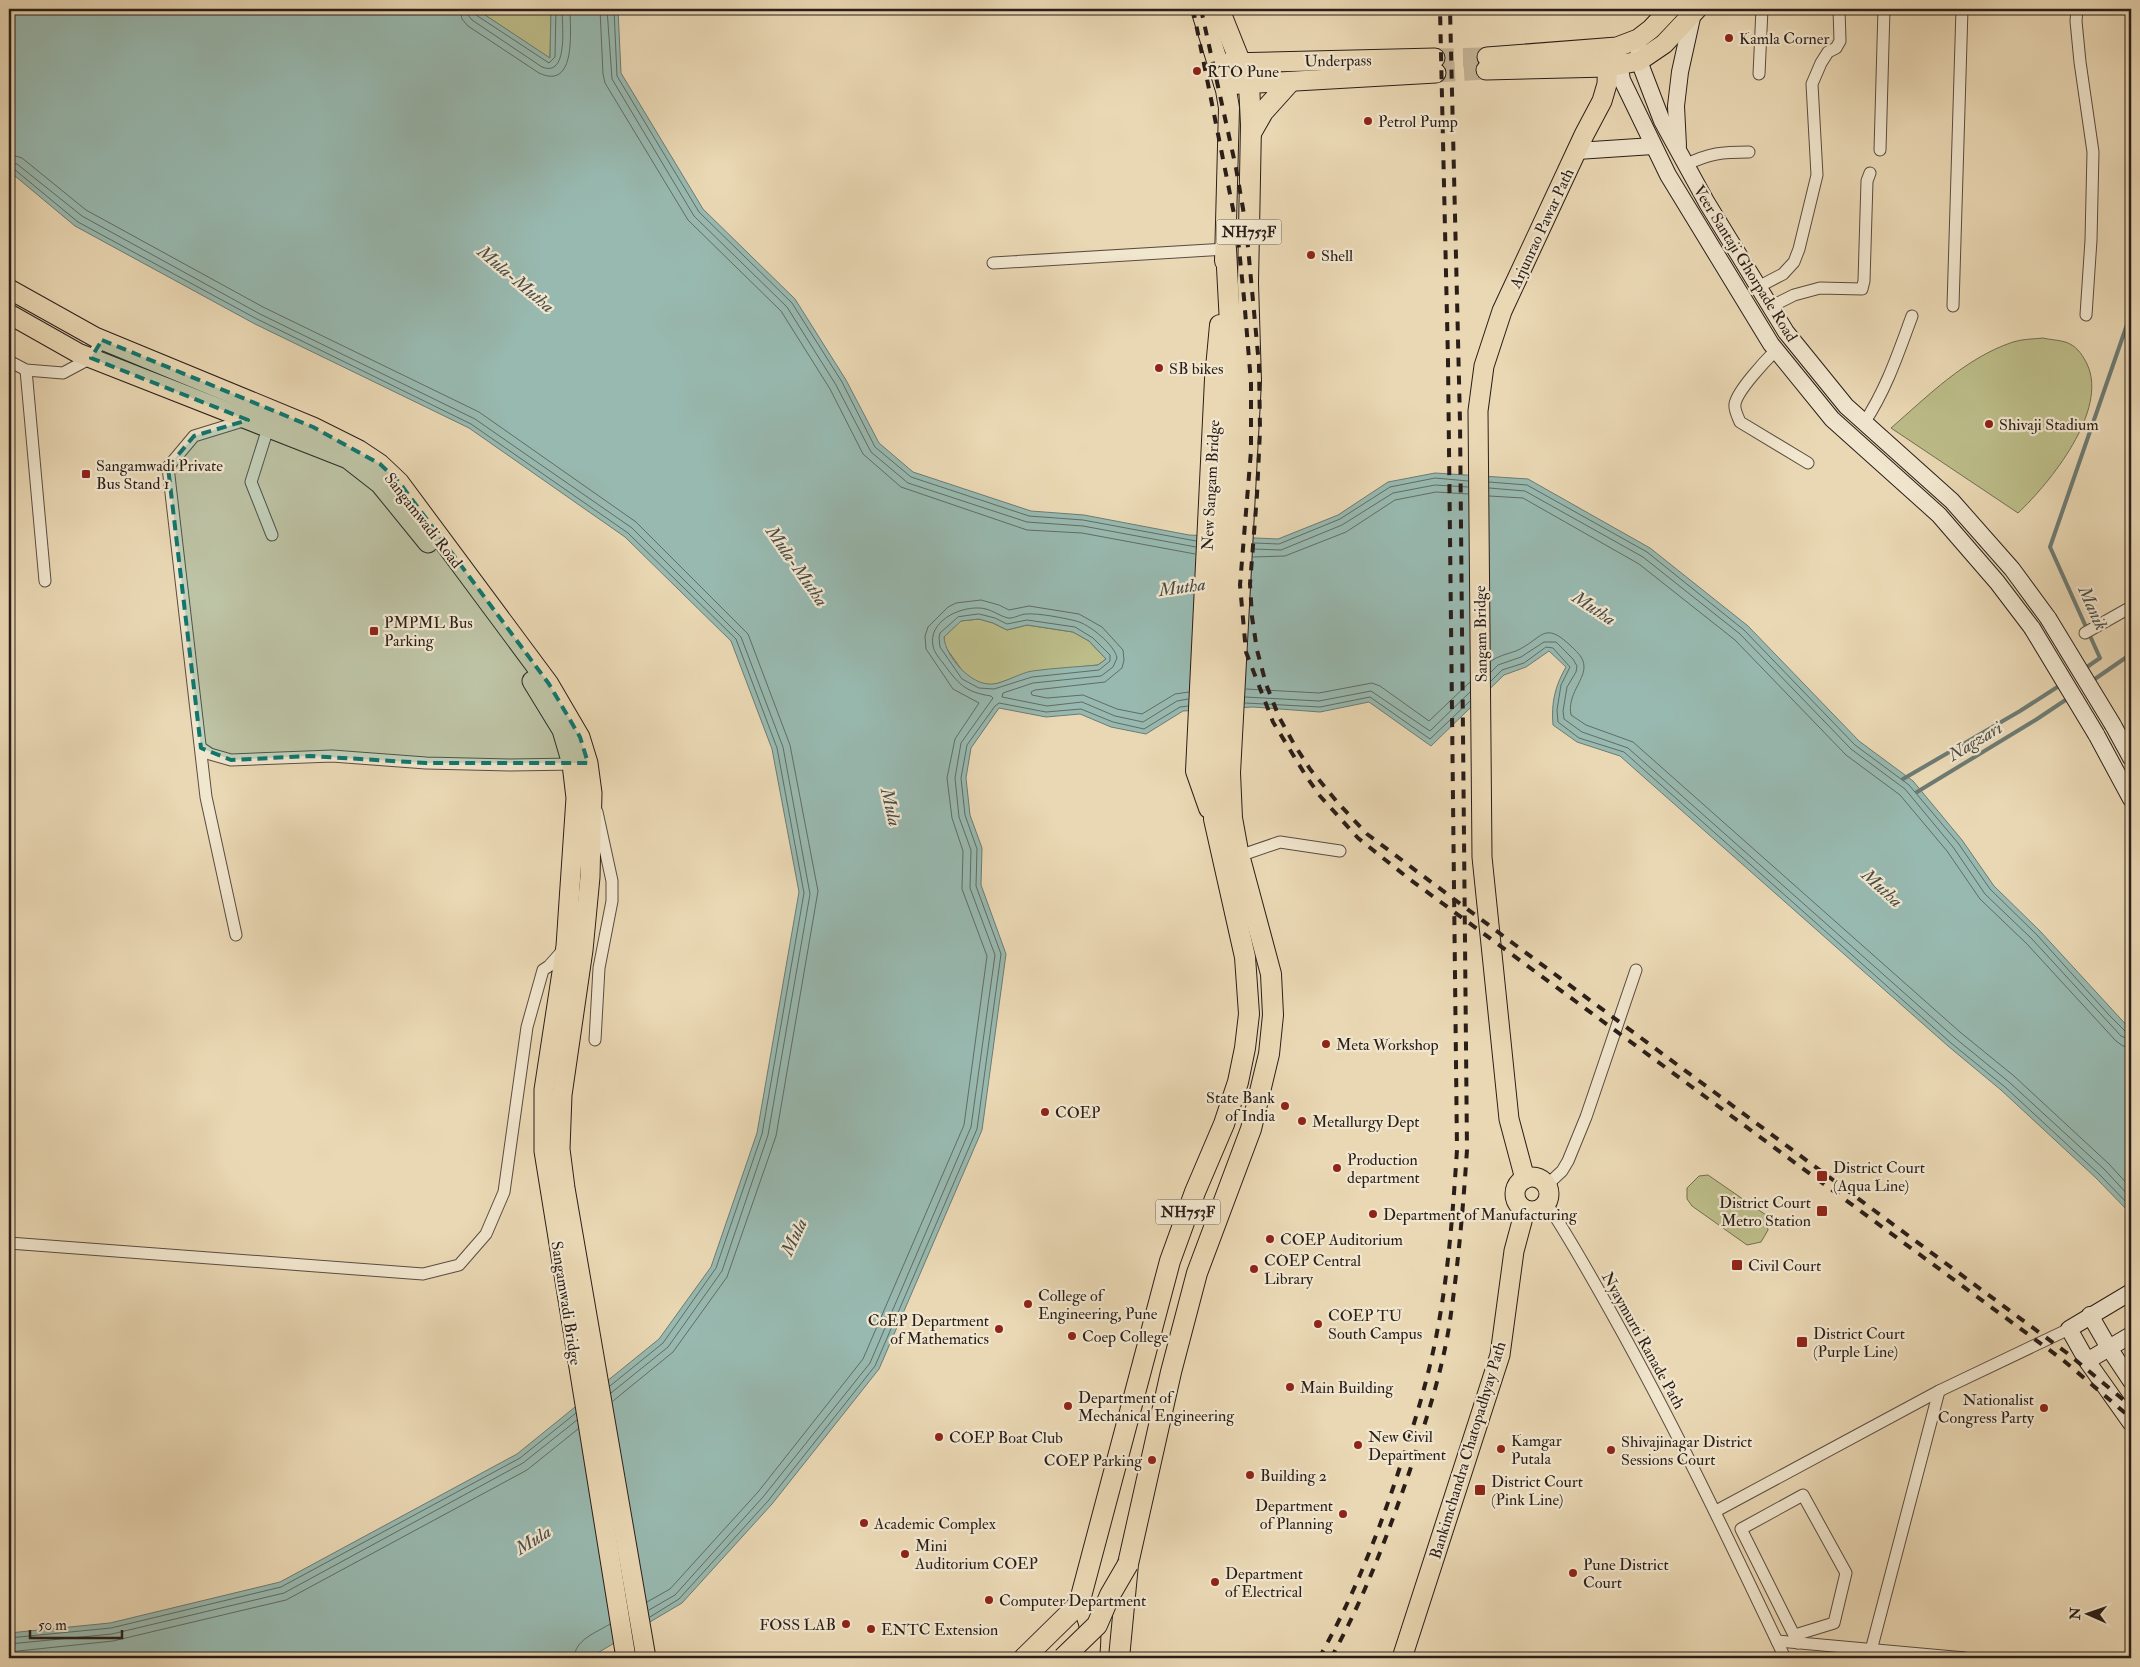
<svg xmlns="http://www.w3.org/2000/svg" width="2140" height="1667" font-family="'IM FELL Double Pica',serif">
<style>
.green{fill:#bcbd89;stroke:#736e51}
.water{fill:#98b9b0;stroke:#6c7b74;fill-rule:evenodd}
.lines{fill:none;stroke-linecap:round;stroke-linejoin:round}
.shore{stroke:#616c64;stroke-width:1}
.stream{stroke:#6c7b74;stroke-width:4}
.primary-tunnel{stroke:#c4b395;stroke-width:19;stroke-dasharray:19 9;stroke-linecap:butt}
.minor-casing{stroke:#5a4c40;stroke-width:13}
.secondary-casing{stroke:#2a1e19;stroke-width:18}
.primary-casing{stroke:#2a1e19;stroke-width:21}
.trunk-casing{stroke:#2a1e19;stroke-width:22}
.minor{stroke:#f1e6ce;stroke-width:11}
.secondary{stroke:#f1e6ce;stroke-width:16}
.primary{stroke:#ead8b4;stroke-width:19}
.trunk{stroke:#ead8b4;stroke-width:20}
.rail{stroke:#2a1e19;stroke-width:4;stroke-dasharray:9 9;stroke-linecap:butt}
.secondary-bridge-casing{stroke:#2a1e19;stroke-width:18;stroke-linecap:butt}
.trunk-bridge-casing{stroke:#2a1e19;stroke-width:22;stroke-linecap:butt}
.secondary-bridge{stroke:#f1e6ce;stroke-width:16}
.trunk-bridge{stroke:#ead8b4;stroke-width:20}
.marked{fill:#0f766e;fill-opacity:0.2;stroke:#0f766e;stroke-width:4;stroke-dasharray:10 6;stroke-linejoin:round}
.poi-dot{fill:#8f2418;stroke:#f1e6ce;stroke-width:2}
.labels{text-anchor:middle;stroke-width:4.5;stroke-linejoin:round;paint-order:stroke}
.shield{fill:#f1e6ce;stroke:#665a4f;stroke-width:1}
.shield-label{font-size:15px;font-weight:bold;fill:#2a1e19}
.poi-label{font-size:16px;fill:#2a1e19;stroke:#f1e6ce;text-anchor:start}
.street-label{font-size:16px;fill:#2a1e19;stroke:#f1e6ce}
.water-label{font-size:18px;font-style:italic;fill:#4b4c46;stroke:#f1e6ce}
</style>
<rect width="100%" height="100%" fill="#ead8b4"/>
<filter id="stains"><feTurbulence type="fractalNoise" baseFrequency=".004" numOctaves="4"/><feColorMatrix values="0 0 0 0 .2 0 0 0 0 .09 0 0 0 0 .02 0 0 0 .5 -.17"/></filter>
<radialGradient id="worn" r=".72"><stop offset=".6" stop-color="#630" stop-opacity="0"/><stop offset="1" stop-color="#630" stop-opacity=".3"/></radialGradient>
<g class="green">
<polygon points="476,9 551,9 550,59"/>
<path d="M2043,338C2051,340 2063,340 2070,344C2078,348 2083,356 2087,364C2109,410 2050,483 2018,513L1891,428C1928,396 1965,358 2013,342C2022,339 2034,339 2043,338Z"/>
<polygon points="979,619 993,623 1007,630 1027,625 1073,632 1089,641 1106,659 1098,665 1031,672 993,685 980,683 966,676 944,645 944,637 960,621"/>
<polygon points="1708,1175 1766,1215 1768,1230 1761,1242 1747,1245 1692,1206 1687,1199 1687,1188 1699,1176"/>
</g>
<path class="water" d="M9,9H476L550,58L551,9H618L621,73L703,209L795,299L846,380L879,443L913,472L1031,511L1084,515L1189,535L1278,539L1338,515L1388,482L1435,473L1528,479L1650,548L1748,626L1859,741L1913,781L1962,840L1994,886L2040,931L2131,1030V1214L2096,1178L2001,1090L1948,1046L1620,756L1577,742L1553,725C1551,703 1555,686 1566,667L1549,651L1526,667L1504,675L1431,746L1369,702L1320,712L1253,707L1183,711L1146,734L1111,727L1080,714L1046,717L999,708L971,748L966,778L970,815L982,848L981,885L1006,954L982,1130L879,1369L772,1504L682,1603L589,1658H9V1633L110,1623L280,1582L517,1454L659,1339L711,1267L757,1133L799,892L772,749L731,641L625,537L469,428L255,324L75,226L9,171ZM979,619L993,623L1007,630L1027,625L1073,632L1089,641L1106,659L1098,665C1076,667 1054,668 1032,671C1020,673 1002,684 992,684C971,686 945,656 944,637L961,621Z"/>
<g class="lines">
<g class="shore">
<path d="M460,9L462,19L468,26L539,73C577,91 570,29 570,9"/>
<path d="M467,9L468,15L472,20L542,67C569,78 562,24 562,9"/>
<polyline points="474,9 476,15 549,63 555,57 556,9"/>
<polyline points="600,9 603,74 605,83 688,220 781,311 830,389 863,454 901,487 1027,530 1082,533 1195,554"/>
<polyline points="607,9 612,79 694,216 787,307 836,385 871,452 908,483 1027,522 1083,526 1196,547"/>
<polyline points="614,9 617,76 699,212 792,303 842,382 875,447 911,477 1029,516 1083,520 1196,541"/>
<polyline points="9,154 22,158 86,210 263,307 479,412 636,522 748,634 790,745 818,891 776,1136 727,1277 673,1352 613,1401"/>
<polyline points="9,162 17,164 82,216 260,314 475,419 632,528 741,637 783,747 810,894 768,1135 722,1271 668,1347 611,1393"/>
<polyline points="9,168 14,169 78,222 257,319 471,424 628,533 736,639 777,748 804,893 762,1134 716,1268 663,1343 610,1386"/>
<polyline points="1489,482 1527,485 1647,552 1744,630 1855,745 1909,785 1958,843 1990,889 2037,935 2109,1015 2126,1032 2131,1033"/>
<polyline points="1489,488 1525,491 1643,557 1740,634 1851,749 1905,789 1953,847 1985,894 2032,939 2121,1036 2131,1040"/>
<polyline points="1489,496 1523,498 1639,564 1735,640 1846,755 1900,795 1947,851 1980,899 2027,944 2116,1041 2123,1046 2131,1047"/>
<polyline points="1254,543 1279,544 1340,519 1390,487 1435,478 1468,481"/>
<polyline points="1253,549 1281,550 1342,525 1393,493 1435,485 1468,487"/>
<polyline points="1253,557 1285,556 1346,532 1395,500 1436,492 1468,494"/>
<polygon points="979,614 995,618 1007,624 1027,620 1075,627 1093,638 1110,655 1110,661 1099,670 1032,677 994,689 979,688 962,679 940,647 939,638 940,633 958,617"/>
<path d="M1491,661C1498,656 1507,654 1516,651C1543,639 1543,619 1572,647C1578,653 1584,658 1584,667C1584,681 1567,695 1571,715L1586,725L1633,742L1960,1032L2014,1076L2109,1164L2131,1188"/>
<polyline points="1491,672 1498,665 1521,657 1544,642 1556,642 1573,659 1577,666 1576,672 1567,687 1563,711 1564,719 1582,732 1628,748 1955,1038 2009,1082 2104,1169 2131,1198"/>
<polyline points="1491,681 1502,670 1524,663 1546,647 1553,648 1570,667 1561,685 1557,710 1558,722 1579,738 1624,752 1951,1043 2005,1087 2099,1174 2131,1207"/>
<polyline points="1246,689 1319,693 1372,683 1380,686 1429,721 1470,682"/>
<polyline points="1245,697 1319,701 1371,691 1430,731 1470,692"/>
<polyline points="1245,703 1320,707 1370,697 1430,739 1470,701"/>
<polyline points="647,1602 670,1589 758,1492 863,1359 964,1125 987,956 962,889 963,851 952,818 947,778 955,739 979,703 953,689 926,649 925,636 928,627 948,607 956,603 981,600 999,605 1009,610 1029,606 1079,614 1102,627 1123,650 1124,660 1122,668 1105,682 1035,690 1031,692 1032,695 1047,698 1083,695 1117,709 1142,714 1175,694 1189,692"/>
<path d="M649,1610L675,1595L763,1497L870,1363L971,1127L995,955L970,888L971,850L959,817L955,778L961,743L993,698L991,696C964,692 958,683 943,663C939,658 934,652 933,646C928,622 958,607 979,608C990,608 999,616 1008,618C1013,619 1021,614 1026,614C1039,613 1064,618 1076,621C1089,624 1115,645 1117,658L1113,667L1101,676L1033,683L1003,693L1002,697L1047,706L1082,702L1115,716L1143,722L1177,701L1188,699"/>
<polyline points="650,1617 679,1599 768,1501 875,1366 977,1129 1001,954 976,886 977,849 965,815 961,778 967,745 995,706 999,703 1046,712 1081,709 1113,722 1144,729 1180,707 1188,706"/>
<polyline points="9,1638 111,1628 281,1587 520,1458 576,1413"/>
<polyline points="9,1644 112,1634 284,1593 523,1463 577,1420"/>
<polyline points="9,1652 113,1641 286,1600 527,1470 578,1429"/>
<path d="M574,1658C575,1639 596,1633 610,1624"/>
</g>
<g class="stream">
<polyline points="2084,669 2100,658 2050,547 2131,313"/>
<polyline points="2092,681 2131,654"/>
<polyline points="1903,779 2020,711 2062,684"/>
<polyline points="1917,792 2037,719 2070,697"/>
</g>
<g class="primary-tunnel">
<polyline points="1435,58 1487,57"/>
<polyline points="1436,73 1486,70"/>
</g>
<g class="minor-casing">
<g id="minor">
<polyline points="2077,9 2076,21 2080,62 2093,152 2091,240 2086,315"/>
<polyline points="1759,74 1762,9"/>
<polyline points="1880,150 1884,9"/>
<path d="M1685,165C1710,153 1722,152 1749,152"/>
<polyline points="993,263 1226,249"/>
<polyline points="1758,287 1783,274 1794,262 1799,249 1817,175 1812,84 1821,63 1828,52 1836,48 1840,41 1839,9"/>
<polyline points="1953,306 1962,9"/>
<polyline points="1770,307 1794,295 1820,288 1862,289 1864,281 1867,181 1870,173"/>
<path d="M1776,350C1766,360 1737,391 1735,404C1734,410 1738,417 1740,422L1808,463"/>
<polyline points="9,361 26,370 63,373 91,358 102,340"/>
<polyline points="26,370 45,581"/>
<path d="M1864,423C1886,390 1898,354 1912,316"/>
<polyline points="268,428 251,482 272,535"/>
<polyline points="2085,633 2131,607"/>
<polyline points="201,748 210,754 231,760 332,756 426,763 510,765 576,764"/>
<polyline points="1239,856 1280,842 1340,851"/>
<polyline points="236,935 206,797 168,467 194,436 246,420"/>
<polyline points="595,1040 599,968 612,901 612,881 597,812"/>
<polyline points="1547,1185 1562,1171 1568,1161 1586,1117 1636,970"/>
<path d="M1547,1204C1576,1248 1601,1294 1627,1341C1684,1445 1734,1551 1785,1658"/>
<polyline points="9,1243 423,1274 459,1265 486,1234 504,1192 527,1027 543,970 549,966 564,949"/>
<polyline points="1716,1511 1939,1391 2069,1329"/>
<polyline points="1795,1635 1834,1623 1846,1573 1803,1495 1741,1529 1798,1643"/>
<polyline points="1777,1641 1965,1658"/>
<polyline points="1869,1658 1939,1391"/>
</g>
</g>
<g class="secondary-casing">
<g id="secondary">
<polyline points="1638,39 1639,61 1662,121 1707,203 1786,332 1846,406 1952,501 2012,569 2048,618"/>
<polyline points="1617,53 1622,80 1668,175 1771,344 1832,419 1939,515 1997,582 2032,628"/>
<polyline points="1678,146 1676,106 1680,72 1693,13"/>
<polyline points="1577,151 1653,146"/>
<polyline points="2113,725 2131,758"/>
<polyline points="2096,734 2131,799"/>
<polyline points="2131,1292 2069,1329 2087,1361 2131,1423"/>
<polyline points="2090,1315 2109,1348 2131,1381"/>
<polyline points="2087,1361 2131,1335"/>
</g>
</g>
<g class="primary-casing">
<g id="primary">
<polyline points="1487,57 1617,47 1638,39 1651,29 1670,9"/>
<polyline points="1227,63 1435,58"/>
<polyline points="1486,70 1608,67 1639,61 1664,44 1697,9"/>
<polyline points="1224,85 1436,73"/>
<polyline points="9,289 95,337 313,427 359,450 380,464 399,482 549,684 580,737 588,763 592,793 590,877 583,950 562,1095 560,1149 565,1188 646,1658"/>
<polyline points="9,314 78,353 348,459 380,484 428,543"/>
<polyline points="532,681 562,730 572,764 576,798 566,946 544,1090 544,1151 626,1658"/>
<circle cx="1532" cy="1194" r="17"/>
<polyline points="1525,1179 1509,1119 1482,857 1478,411 1484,366 1502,311 1584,135 1602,101 1607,84 1608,48"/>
<polyline points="1402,1658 1500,1355 1514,1251 1525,1210"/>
</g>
</g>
<g class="trunk-casing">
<g id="trunk">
<polyline points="1201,9 1226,90 1229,108 1225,261"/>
<polyline points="1251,133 1263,112 1290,82"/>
<polyline points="1209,808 1196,771 1215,379 1220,325"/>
<polyline points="1079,1604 1170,1261 1195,1192 1224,1124 1238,1082 1245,1048 1249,1014 1245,957 1214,819 1213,771 1233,380 1226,249"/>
<path d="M1079,1604C1093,1619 1091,1639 1089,1658"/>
<polyline points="1024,1658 1079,1604"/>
<polyline points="1119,1658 1128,1564 1171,1372 1197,1273 1251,1129 1269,1054 1273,1015 1271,974 1238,851 1232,818 1230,773 1251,381 1248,283 1251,125 1249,84 1219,9"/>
</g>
</g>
<use href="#minor" class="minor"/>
<use href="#secondary" class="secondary"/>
<use href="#primary" class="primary"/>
<use href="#trunk" class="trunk"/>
<g class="rail">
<polyline points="1193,9 1237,229 1244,298 1251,383 1251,451 1240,585 1246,652 1273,722 1306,776 1320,796 1358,838 1408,878 2063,1360 2131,1418"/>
<polyline points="1201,9 1236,168 1246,226 1259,365 1260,430 1257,495 1250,584 1252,617 1257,650 1266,684 1279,717 1294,744 1310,769 1338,803 1367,834 1514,944 2067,1353 2131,1406"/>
<path d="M1319,1658C1352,1600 1377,1537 1398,1473C1414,1425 1429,1377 1438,1327C1449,1268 1453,1209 1457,1150L1448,361L1440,9"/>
<path d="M1331,1658C1364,1599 1388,1534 1410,1470C1425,1423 1441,1376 1449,1327C1458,1268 1463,1209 1467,1150L1460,422L1450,9"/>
</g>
<g class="secondary-bridge-casing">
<g id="secondary-bridge">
<polyline points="2048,618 2113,725"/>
<polyline points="2032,628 2096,734"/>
</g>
</g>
<g class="trunk-bridge-casing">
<polyline id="trunk-bridge" points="1063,1658 1097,1625 1110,1595 1128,1564"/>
</g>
<use href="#secondary-bridge" class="secondary-bridge"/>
<use href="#trunk-bridge" class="trunk-bridge"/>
</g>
<path class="marked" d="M102,340L313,427L380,464L399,482L549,684L580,737L588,763H426L310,756L231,760L201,748L168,467L194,436L248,420L91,358Z"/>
<g class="poi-dot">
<circle cx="1729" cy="38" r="5"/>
<circle cx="1197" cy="71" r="5"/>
<circle cx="1368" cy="121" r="5"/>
<circle cx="1311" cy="255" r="5"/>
<circle cx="1159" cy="368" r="5"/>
<circle cx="1989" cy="424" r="5"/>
<rect x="81" y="469" width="10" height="10" rx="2.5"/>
<rect x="369" y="626" width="10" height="10" rx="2.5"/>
<circle cx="1326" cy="1044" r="5"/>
<circle cx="1285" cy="1106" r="5"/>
<circle cx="1045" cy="1112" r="5"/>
<circle cx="1302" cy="1121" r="5"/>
<circle cx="1337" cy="1168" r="5"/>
<rect x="1816" y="1170" width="12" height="12" rx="2.5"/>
<rect x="1816" y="1205" width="12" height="12" rx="2.5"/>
<circle cx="1373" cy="1214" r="5"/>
<circle cx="1270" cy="1239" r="5"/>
<rect x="1731" y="1259" width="12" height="12" rx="2.5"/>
<circle cx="1254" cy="1269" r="5"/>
<circle cx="1028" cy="1304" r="5"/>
<circle cx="1318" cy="1324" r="5"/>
<circle cx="999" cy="1329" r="5"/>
<circle cx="1072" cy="1336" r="5"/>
<rect x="1796" y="1336" width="12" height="12" rx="2.5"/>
<circle cx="1290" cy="1387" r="5"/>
<circle cx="1068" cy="1406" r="5"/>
<circle cx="2044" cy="1408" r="5"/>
<circle cx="939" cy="1437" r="5"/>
<circle cx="1358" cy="1445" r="5"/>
<circle cx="1501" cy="1449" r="5"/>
<circle cx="1611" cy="1450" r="5"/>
<circle cx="1152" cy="1460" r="5"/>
<circle cx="1250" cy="1475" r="5"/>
<rect x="1474" y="1484" width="12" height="12" rx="2.5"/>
<circle cx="1343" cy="1514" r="5"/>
<circle cx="864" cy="1523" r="5"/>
<circle cx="905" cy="1554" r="5"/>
<circle cx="1573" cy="1573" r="5"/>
<circle cx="1215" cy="1582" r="5"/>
<circle cx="989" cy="1600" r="5"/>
<circle cx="846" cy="1624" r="5"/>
<circle cx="871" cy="1629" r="5"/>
</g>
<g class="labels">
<g class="shield">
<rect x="1216.5" y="219.5" width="65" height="25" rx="4"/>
<rect x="1155.5" y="1199.5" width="65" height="25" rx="4"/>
</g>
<g class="shield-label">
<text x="1249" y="237">NH753F</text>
<text x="1188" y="1217">NH753F</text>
</g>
<g class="poi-label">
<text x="1739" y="44">Kamla Corner</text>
<text x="1207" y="77">RTO Pune</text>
<text x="1378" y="127">Petrol Pump</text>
<text x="1321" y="261">Shell</text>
<text x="1169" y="374">SB bikes</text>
<text x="1999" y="430">Shivaji Stadium</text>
<text x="96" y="471">Sangamwadi Private<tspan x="96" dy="18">Bus Stand 1</tspan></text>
<text x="384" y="628">PMPML Bus<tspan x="384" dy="18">Parking</tspan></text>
<text x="1336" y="1050">Meta Workshop</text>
<text x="1275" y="1103" text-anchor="end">State Bank<tspan x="1275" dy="18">of India</tspan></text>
<text x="1055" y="1118">COEP</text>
<text x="1312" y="1127">Metallurgy Dept</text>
<text x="1347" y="1165">Production<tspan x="1347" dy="18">department</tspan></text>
<text x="1833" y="1173">District Court<tspan x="1833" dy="18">(Aqua Line)</tspan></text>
<text x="1811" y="1208" text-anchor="end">District Court<tspan x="1811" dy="18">Metro Station</tspan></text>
<text x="1383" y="1220">Department of Manufacturing</text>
<text x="1280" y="1245">COEP Auditorium</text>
<text x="1264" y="1266">COEP Central<tspan x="1264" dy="18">Library</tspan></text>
<text x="1748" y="1271">Civil Court</text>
<text x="1038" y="1301">College of<tspan x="1038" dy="18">Engineering, Pune</tspan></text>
<text x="1328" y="1321">COEP TU<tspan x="1328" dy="18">South Campus</tspan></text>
<text x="989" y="1326" text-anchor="end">CoEP Department<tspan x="989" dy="18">of Mathematics</tspan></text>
<text x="1813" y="1339">District Court<tspan x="1813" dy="18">(Purple Line)</tspan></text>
<text x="1082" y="1342">Coep College</text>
<text x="1300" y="1393">Main Building</text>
<text x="1078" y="1403">Department of<tspan x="1078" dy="18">Mechanical Engineering</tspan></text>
<text x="2034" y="1405" text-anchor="end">Nationalist<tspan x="2034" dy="18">Congress Party</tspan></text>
<text x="1368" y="1442">New Civil<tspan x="1368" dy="18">Department</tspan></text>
<text x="949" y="1443">COEP Boat Club</text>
<text x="1511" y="1446">Kamgar<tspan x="1511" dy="18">Putala</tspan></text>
<text x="1621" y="1447">Shivajinagar District<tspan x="1621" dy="18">Sessions Court</tspan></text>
<text x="1142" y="1466" text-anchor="end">COEP Parking</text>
<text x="1260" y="1481">Building 2</text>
<text x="1491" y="1487">District Court<tspan x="1491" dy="18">(Pink Line)</tspan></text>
<text x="1333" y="1511" text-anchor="end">Department<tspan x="1333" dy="18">of Planning</tspan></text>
<text x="874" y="1529">Academic Complex</text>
<text x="915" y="1551">Mini<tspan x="915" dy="18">Auditorium COEP</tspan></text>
<text x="1583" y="1570">Pune District<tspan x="1583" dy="18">Court</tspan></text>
<text x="1225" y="1579">Department<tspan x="1225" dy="18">of Electrical</tspan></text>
<text x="999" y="1606">Computer Department</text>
<text x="836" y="1630" text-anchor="end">FOSS LAB</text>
<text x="881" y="1635">ENTC Extension</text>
</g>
<g class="street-label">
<text transform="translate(1338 60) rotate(-1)" y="6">Underpass</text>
<text transform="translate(1541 228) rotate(-65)" y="6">Arjunrao Pawar Path</text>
<text transform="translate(1746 263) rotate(58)" y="6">Veer Santaji Ghorpade Road</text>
<text transform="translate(1210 485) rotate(-87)" y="6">New Sangam Bridge</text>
<text transform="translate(424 520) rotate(52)" y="6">Sangamwadi Road</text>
<text transform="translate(1480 634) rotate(-91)" y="6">Sangam Bridge</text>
<text transform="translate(567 1303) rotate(81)" y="6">Sangamwadi Bridge</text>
<text transform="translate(1644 1340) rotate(61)" y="6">Nyaymurti Ranade Path</text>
<text transform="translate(1467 1450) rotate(-73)" y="6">Bankimchandra Chatopadhyay Path</text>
</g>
<g class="water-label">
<text transform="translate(516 279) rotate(40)" y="6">Mula-Mutha</text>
<text transform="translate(797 566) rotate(55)" y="6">Mula-Mutha</text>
<text transform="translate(1182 587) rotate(-8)" y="6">Mutha</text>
<text transform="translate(1594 608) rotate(33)" y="6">Mutha</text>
<text transform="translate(2093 608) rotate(66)" y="6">Manik</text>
<text transform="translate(1975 741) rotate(-31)" y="6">Nagzari</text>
<text transform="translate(891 807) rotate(77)" y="6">Mula</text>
<text transform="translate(1882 888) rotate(42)" y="6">Mutha</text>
<text transform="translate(794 1237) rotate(-65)" y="6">Mula</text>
<text transform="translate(533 1540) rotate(-32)" y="6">Mula</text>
</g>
</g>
<rect width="2140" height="1667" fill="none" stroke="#ead8b4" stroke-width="30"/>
<rect x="10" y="10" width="2120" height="1647" fill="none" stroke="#2a1e19" stroke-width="2.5"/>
<rect x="15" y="15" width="2110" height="1637" fill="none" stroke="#2a1e19"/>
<g transform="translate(2088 1614) rotate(272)" stroke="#f1e6ce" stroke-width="4" paint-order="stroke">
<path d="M0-4L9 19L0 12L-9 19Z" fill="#2a1e19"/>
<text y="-8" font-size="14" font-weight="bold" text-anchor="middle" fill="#2a1e19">N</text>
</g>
<path d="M30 1630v8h92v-8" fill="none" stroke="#2a1e19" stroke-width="2.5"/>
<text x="38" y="1630" font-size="15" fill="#2a1e19" stroke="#f1e6ce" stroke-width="4" paint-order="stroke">50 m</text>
<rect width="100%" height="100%" filter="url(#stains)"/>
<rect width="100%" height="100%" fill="url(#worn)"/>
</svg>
